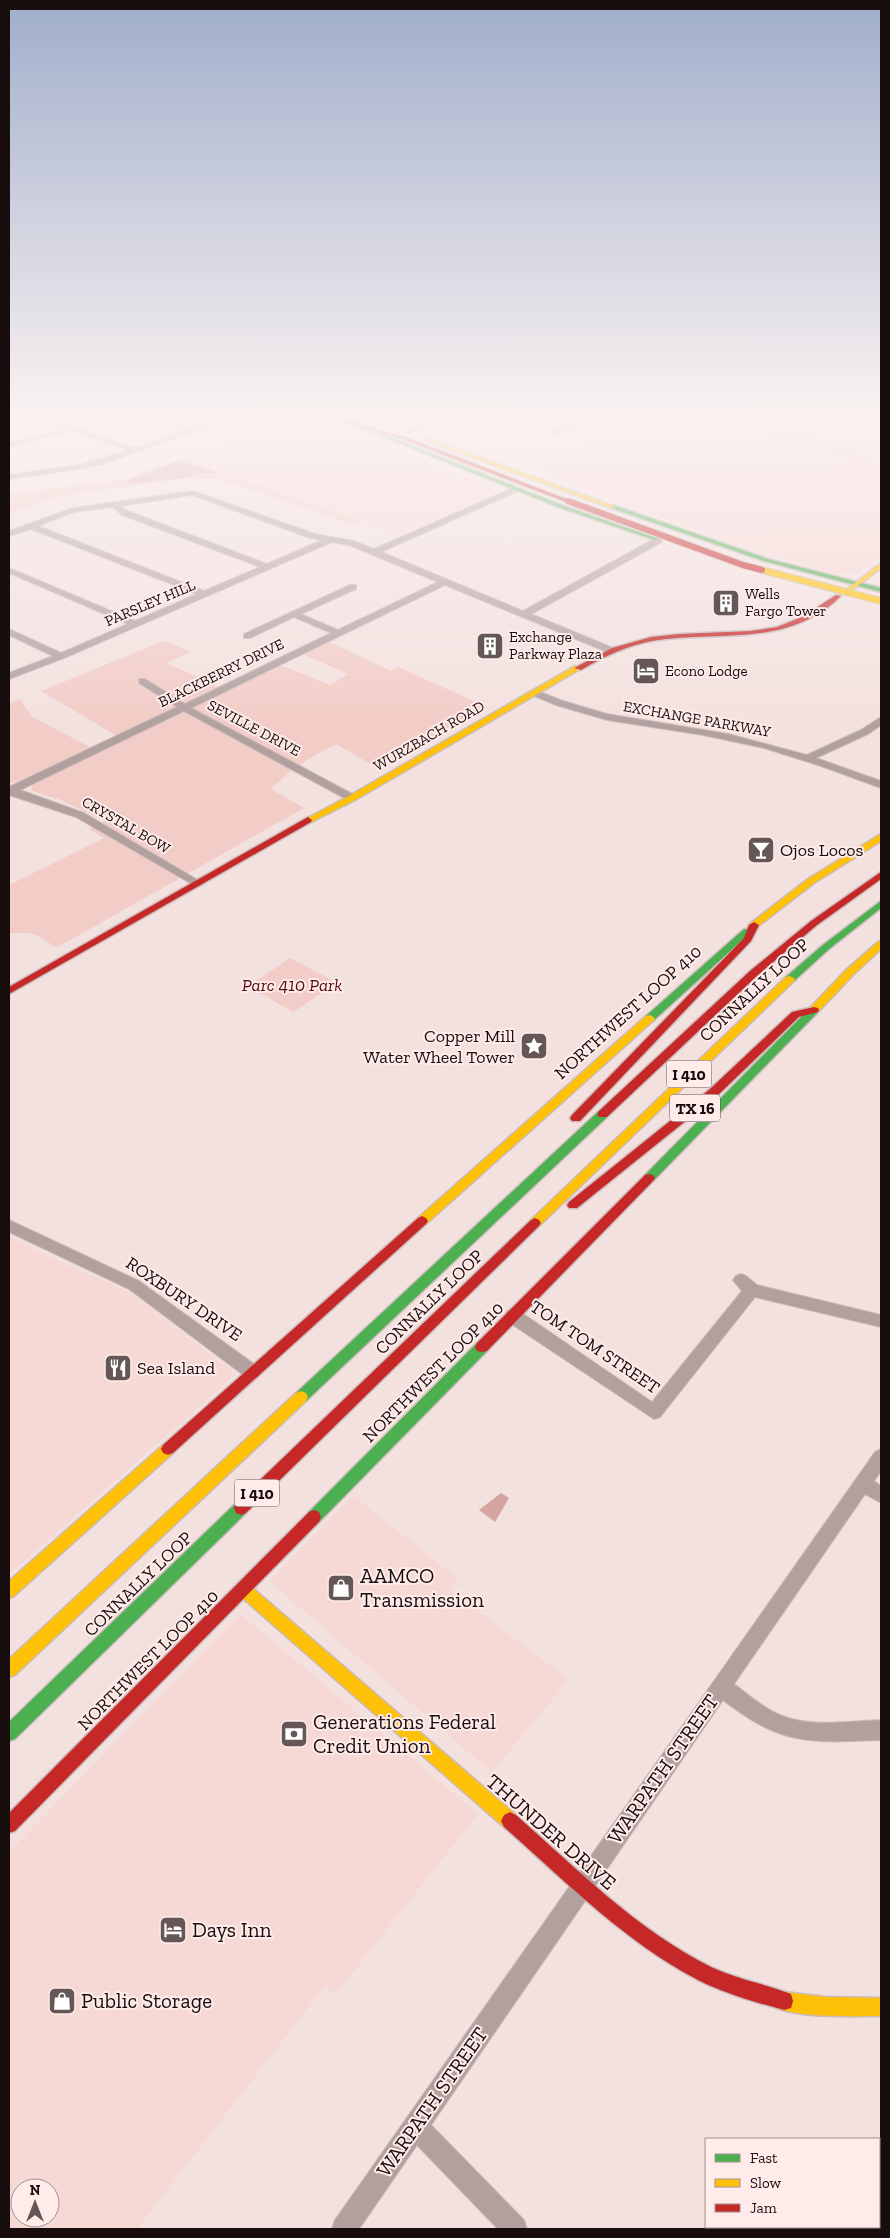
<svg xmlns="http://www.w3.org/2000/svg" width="890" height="2238" font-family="'Zilla Slab',serif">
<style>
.built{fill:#f6d8d5;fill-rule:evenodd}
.green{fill:#f2ccc7}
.water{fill:#d5a4a0}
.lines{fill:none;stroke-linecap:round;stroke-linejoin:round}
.stream{stroke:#d5a4a0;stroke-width:2}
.street-casing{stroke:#cabcbb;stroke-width:2}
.fast-casing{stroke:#cabcbb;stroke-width:3}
.slow-casing{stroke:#cabcbb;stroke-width:3}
.jam-casing{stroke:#cabcbb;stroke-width:3}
.street{fill:#b2a09f;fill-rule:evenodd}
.fast{fill:#4caf50;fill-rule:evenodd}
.slow{fill:#ffc107;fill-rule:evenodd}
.jam{fill:#c62828;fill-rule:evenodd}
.slow-bridge-casing{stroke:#cabcbb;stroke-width:8;stroke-linecap:butt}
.jam-bridge-casing{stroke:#cabcbb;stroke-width:8;stroke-linecap:butt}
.slow-bridge{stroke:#ffc107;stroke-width:6}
.jam-bridge{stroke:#c62828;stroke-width:6}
.labels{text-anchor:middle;stroke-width:4;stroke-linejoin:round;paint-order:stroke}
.far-poi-label{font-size:15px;fill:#170d0c;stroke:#ffebe9;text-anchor:start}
.far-street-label{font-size:15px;fill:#170d0c;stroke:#ffebe9}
.shield{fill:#ffebe9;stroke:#5d504e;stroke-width:1}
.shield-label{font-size:16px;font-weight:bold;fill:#170d0c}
.poi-label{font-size:18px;fill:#170d0c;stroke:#ffebe9;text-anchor:start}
.park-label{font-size:18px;font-style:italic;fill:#560a0d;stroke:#ffebe9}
.street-label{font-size:18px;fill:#170d0c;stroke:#ffebe9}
.near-poi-label{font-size:21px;fill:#170d0c;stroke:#ffebe9;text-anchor:start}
.near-street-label{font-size:21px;fill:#170d0c;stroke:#ffebe9}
</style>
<rect width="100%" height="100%" fill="#f3e1df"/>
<g class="built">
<polygon points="655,414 865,414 881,418 881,555 859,573 834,574 709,535 532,470"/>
<polygon points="342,428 430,463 499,490 399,535 181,459 266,429 300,443"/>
<polygon points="9,1236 43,1254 133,1294 236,1374 9,1574"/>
<polygon points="354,1496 457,1578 450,1589 569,1680 492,1772 269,1581"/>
<path d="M240,1614L478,1814L335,1995L325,1986L137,2229H9V1852ZM20,2188H50V2218H20Z"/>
</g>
<g class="green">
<polygon points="738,414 871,415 835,419 804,435 876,455 868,468 868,472 857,473 840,468 849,459 765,436 783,426"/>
<polygon points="181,458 362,522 355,526 219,479 181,479 60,496 9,514 9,494 124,480"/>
<path d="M325,640L391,671L398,667L487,707L377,768L336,744C310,758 292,767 271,789L304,808L58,947H55L39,936L29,933H9V885L104,838L89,829L105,821L61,800L31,791L32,785L124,740L41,691L164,641L191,652L167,663L224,690L278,664L330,685L348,674L300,653Z"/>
<polygon points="20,699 32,717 94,749 19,781 9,783 9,703"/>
<polygon points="290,958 337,983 293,1012 248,986"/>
</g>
<g class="water">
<polygon points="175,462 186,462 218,473 199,473 184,478 129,484 126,481"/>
<polygon points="501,1493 509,1498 495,1522 479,1510"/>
</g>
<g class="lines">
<polyline class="stream" points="369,414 382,419"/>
<g class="street-casing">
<g id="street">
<polygon points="9,414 17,414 9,417"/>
<path d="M25,414H35L135,448L188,429L142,414C159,414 184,428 196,427C212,424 225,414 242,414L103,464L79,469L9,479V475L79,465L128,450L73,431L9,447V443L66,429Z"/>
<polygon points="444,414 453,414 408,433 403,432"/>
<polygon points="592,414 601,414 557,434 552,433"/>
<path d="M515,487L519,489L518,491L381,552L523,611L656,538H662V542L531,614L613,648V652H607L445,585L191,708L356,796V800H348L184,711L20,790L84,813L201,882L203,884L197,887L76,817L9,795V787L177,707L139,683V679H145L185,704L331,633L294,617L250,638H244V634L350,585H356V589L301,614L338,630L438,582L349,545L332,542L64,658L9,679V673L53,656L9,635V629L61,653L128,624L9,573V568L135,621L197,594L31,529L9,536V531L73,508L193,491L315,534L354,541L374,549ZM192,495L310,538L322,540L267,564L128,511L120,506ZM113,507L122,515L260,567L204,591L38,526L74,512Z"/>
<polygon points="535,690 563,701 607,714 728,734 807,755 861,730 881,717 881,725 868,734 816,758 881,781 881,788 821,766 764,748 703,735 607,720 556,705 532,695 530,693"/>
<polygon points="9,1220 139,1281 258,1367 260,1372 258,1377 252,1379 246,1377 129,1289 9,1232"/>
<polygon points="741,1274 746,1276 757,1285 881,1315 881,1327 755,1297 660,1417 654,1419 507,1321 505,1316 507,1311 513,1310 519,1311 652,1402 742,1291 733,1280 736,1276"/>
<path d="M881,1449V1471L874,1481L881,1486V1503L865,1494L734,1684C749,1695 763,1708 780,1715C810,1728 849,1721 881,1720V1740C810,1743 782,1746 723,1700L431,2125L524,2220L527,2229H498L417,2145L359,2229H332L335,2220L875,1452Z"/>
</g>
</g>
<g class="fast-casing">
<g id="fast">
<polygon points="326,414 334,414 559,504 659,539 654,540 555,506"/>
<polygon points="613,505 768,559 881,588 881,592 764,561 611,508 610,507"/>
<polygon points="881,901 881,908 829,949 794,981 786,981 785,979 786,977 823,945"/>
<polygon points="746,929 749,930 751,932 749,934 654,1020 646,1020 645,1018 646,1016 743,930"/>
<polygon points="814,1007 818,1008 819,1010 818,1012 653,1181 645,1181 643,1178 645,1175 810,1008"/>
<polygon points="603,1110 609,1114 607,1117 306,1401 301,1403 296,1401 294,1397 296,1393 599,1111"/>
<polygon points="482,1342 487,1343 489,1347 487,1351 319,1522 314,1524 309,1522 307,1517 309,1512 477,1343"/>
<polygon points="241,1501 246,1503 248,1508 246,1513 15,1739 9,1741 9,1722 236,1503"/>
</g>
</g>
<g class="slow-casing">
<g id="slow">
<polygon points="427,439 431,439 616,507 611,508 427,441"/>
<polygon points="881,563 881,568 851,591 847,591 847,589"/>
<polygon points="575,666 582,668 355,800 311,822 308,823 304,820 349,796"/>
<polygon points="881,834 881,841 814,883 757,927 751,927 749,925 751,923 808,879"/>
<polygon points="881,941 881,949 853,975 818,1012 810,1012 809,1010 810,1008 845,971 878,942"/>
<polygon points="790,976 795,979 794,981 539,1226 531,1226 529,1223 531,1220 786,977"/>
<polygon points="650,1015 655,1018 654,1020 426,1224 418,1224 416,1221 418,1218 646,1016"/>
<polygon points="301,1391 306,1393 308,1397 306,1401 15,1675 9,1677 9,1659 296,1393"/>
<polygon points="168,1443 173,1445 175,1449 173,1453 14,1596 9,1598 9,1581 163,1445"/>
<polygon points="243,1582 248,1584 516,1815 519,1821 516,1827 510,1830 504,1827 238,1594 235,1589 238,1584"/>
<path d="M784,1992L826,1997L881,1998V2016C854,2016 802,2018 777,2008L775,2001L777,1994Z"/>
</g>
</g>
<g class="jam-casing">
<g id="jam">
<polygon points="344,419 411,439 571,501 566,502 407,441 344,421"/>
<path d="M836,595L841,596C787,649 718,630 652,641C626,646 603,657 581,670L574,668L612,648L651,637L679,634L750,631L777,627L802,617Z"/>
<polygon points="308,817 312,820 311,822 9,994 9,987"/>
<polygon points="881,872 881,879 817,925 758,975 607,1117 599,1117 597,1114 599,1111 750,971 811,921"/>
<polygon points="754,922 759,925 751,941 580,1121 572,1121 570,1118 572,1115 744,938 749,925"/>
<polygon points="814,1007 818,1008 819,1010 818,1012 799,1017 718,1095 577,1208 569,1208 567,1205 569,1202 710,1089 792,1012"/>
<polygon points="649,1174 653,1175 655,1178 653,1181 487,1351 482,1352 477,1351 475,1347 477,1343 645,1175"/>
<polygon points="422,1216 426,1218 428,1221 426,1224 173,1453 168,1455 163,1453 161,1449 163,1445 418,1218"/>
<polygon points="535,1218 539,1220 541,1223 539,1226 246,1513 241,1515 236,1513 234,1508 236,1503 531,1220"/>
<polygon points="314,1510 319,1512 321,1517 319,1522 15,1831 9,1833 9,1813 309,1512"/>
<path d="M510,1812L516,1815C577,1869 637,1930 711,1967C737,1979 765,1984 791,1994L793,2001L791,2008L784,2010C755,2002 726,1994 698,1980C625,1942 565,1881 504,1827L501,1821L504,1815Z"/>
</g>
</g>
<use href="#street" class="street"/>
<use href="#fast" class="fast"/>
<use href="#slow" class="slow"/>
<use href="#jam" class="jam"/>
<g class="slow-bridge-casing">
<polyline id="slow-bridge" points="762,570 881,601"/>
</g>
<g class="jam-bridge-casing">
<polyline id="jam-bridge" points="568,501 743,565 762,570"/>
</g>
<use href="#slow-bridge" class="slow-bridge"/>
<use href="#jam-bridge" class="jam-bridge"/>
</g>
<linearGradient id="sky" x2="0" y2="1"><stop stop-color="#a0aecb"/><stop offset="0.57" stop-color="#faf2f1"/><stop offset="1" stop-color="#faf2f1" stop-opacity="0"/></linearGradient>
<rect width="890" height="727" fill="url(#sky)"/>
<defs>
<g id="building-square" transform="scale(1.4375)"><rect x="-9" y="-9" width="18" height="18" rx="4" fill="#645756" stroke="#ffebe9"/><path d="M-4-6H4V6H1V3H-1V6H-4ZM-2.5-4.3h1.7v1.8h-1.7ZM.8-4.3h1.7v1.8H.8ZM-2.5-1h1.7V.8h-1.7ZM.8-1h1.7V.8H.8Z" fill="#fff"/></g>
<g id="hotel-square" transform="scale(1.4375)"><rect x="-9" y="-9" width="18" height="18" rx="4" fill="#645756" stroke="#ffebe9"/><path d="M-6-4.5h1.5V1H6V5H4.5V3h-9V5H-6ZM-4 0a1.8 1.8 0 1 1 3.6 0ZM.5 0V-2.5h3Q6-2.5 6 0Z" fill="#fff"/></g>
<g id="bar-square" transform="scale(1.4375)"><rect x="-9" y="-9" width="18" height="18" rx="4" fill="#645756" stroke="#ffebe9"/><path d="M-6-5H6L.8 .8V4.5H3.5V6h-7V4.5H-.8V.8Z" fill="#fff"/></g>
<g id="sight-square" transform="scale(1.4375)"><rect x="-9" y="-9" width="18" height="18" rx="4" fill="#645756" stroke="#ffebe9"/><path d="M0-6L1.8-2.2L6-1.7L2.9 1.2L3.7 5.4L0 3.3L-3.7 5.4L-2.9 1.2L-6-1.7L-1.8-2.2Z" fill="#fff"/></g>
<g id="restaurant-square" transform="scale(1.4375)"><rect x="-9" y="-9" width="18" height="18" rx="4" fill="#645756" stroke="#ffebe9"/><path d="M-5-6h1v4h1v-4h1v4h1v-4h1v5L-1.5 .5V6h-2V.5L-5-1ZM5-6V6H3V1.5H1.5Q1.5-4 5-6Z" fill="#fff"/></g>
<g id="shop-square" transform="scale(1.4375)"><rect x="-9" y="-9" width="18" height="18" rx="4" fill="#645756" stroke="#ffebe9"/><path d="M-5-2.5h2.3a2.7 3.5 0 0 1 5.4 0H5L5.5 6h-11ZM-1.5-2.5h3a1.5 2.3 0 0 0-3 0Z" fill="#fff"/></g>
<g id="bank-square" transform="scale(1.4375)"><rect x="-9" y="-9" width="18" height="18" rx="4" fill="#645756" stroke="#ffebe9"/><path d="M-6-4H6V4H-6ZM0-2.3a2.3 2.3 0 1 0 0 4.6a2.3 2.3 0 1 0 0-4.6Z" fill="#fff"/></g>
</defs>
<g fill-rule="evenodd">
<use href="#building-square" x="726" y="603"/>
<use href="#building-square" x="490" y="646"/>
<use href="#hotel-square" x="646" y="671"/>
<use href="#bar-square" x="761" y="850"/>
<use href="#sight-square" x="534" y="1046"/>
<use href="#restaurant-square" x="118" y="1368"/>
<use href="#shop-square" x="341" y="1588"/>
<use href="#bank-square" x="294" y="1734"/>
<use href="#hotel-square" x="173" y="1930"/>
<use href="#shop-square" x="62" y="2001"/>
</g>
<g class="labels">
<g class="far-poi-label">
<text x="745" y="599">Wells<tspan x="745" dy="17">Fargo Tower</tspan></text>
<text x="509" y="642">Exchange<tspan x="509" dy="17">Parkway Plaza</tspan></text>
<text x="665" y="676">Econo Lodge</text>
</g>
<g class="far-street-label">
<text transform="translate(150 603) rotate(-23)" y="5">PARSLEY HILL</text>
<text transform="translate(221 673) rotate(-26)" y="5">BLACKBERRY DRIVE</text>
<text transform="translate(697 719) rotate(10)" y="5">EXCHANGE PARKWAY</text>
<text transform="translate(254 728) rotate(28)" y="5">SEVILLE DRIVE</text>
<text transform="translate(429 736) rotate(-30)" y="5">WURZBACH ROAD</text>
<text transform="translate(126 825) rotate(30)" y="5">CRYSTAL BOW</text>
</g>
<g class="shield">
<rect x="666.5" y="1060.5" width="45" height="27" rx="4"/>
<rect x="670" y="1094.5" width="50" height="27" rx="4"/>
<rect x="234.5" y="1479.5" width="45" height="27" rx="4"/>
</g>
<g class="shield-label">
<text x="689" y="1080">I 410</text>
<text x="695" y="1114">TX 16</text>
<text x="257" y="1499">I 410</text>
</g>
<g class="poi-label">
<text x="780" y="856">Ojos Locos</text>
<text x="515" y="1042" text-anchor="end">Copper Mill<tspan x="515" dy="21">Water Wheel Tower</tspan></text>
<text x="137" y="1374">Sea Island</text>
</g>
<g class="park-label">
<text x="292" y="991">Parc 410 Park</text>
</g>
<g class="street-label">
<text transform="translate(754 990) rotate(-43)" y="6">CONNALLY LOOP</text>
<text transform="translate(628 1012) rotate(-42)" y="6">NORTHWEST LOOP 410</text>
<text transform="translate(184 1299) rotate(34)" y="6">ROXBURY DRIVE</text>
<text transform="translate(429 1302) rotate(-44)" y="6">CONNALLY LOOP</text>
<text transform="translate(595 1347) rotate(34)" y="6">TOM TOM STREET</text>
<text transform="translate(433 1372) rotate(-45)" y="6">NORTHWEST LOOP 410</text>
<text transform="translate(138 1584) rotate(-44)" y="6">CONNALLY LOOP</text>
<text transform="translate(148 1660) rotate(-45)" y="6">NORTHWEST LOOP 410</text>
</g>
<g class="near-poi-label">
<text x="360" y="1583">AAMCO<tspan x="360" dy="24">Transmission</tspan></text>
<text x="313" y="1729">Generations Federal<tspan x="313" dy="24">Credit Union</tspan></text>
<text x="192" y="1937">Days Inn</text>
<text x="81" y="2008">Public Storage</text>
</g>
<g class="near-street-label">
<text transform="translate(663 1769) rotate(-55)" y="7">WARPATH STREET</text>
<text transform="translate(551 1832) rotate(41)" y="7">THUNDER DRIVE</text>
<text transform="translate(432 2102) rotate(-55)" y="7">WARPATH STREET</text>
</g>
</g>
<rect width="890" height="2238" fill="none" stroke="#170d0c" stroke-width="20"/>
<rect x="705" y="2138" width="175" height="90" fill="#ffebe9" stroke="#a29291"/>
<rect x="715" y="2154" width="25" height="8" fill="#4caf50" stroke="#a29291"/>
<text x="750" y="2163" font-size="15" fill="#170d0c">Fast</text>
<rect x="715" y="2179" width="25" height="8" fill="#ffc107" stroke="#a29291"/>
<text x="750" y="2188" font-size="15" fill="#170d0c">Slow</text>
<rect x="715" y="2204" width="25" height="8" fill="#c62828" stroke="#a29291"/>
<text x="750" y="2213" font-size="15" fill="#170d0c">Jam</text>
<g transform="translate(35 2203)"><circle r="24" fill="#ffebe9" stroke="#a29291"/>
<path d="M0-4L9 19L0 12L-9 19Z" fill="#645756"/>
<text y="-8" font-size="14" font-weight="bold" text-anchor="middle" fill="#170d0c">N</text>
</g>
</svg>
